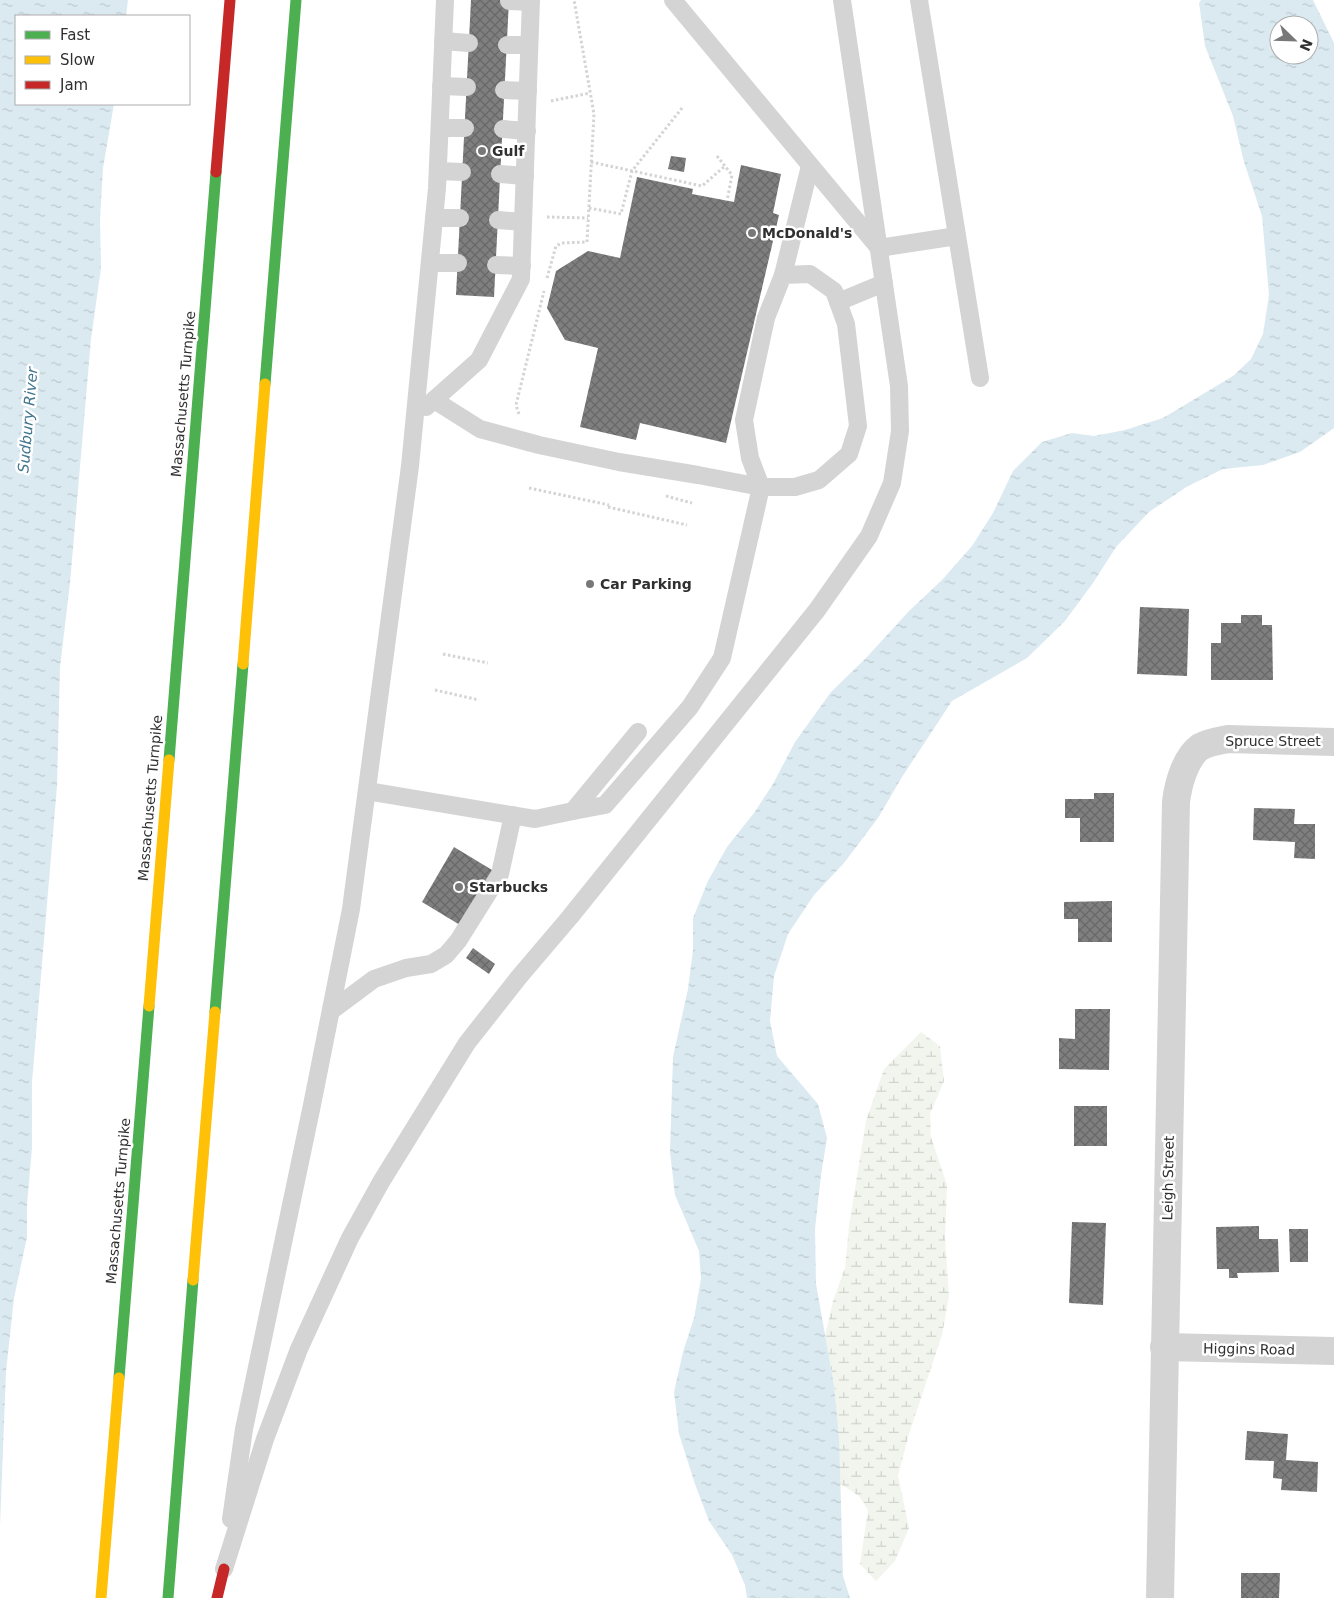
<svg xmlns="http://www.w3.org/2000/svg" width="1334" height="1598" font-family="'DejaVu Sans',sans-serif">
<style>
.wetland{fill:url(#wetland-marsh)}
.water{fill:url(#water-ripples);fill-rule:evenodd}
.building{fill:url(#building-cross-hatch)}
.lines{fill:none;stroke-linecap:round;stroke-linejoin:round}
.path{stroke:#d4d4d4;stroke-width:3;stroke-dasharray:2.5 2.5;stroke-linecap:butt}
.lane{stroke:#d4d4d4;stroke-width:18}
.street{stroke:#d4d4d4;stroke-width:28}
.fast{stroke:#4caf50;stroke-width:11}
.slow{stroke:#ffc107;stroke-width:11}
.jam{stroke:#c62828;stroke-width:11}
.poi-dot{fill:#787878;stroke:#fff;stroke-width:2}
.labels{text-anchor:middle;stroke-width:5;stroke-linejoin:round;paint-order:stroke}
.poi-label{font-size:14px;font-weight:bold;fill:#303030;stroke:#fff;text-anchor:start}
.street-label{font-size:14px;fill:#303030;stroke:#fff}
.water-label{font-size:15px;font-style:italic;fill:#41758f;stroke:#fff}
</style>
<defs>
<pattern id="wetland-marsh" width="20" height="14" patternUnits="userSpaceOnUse" patternTransform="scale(1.25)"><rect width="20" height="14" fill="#f2f5ed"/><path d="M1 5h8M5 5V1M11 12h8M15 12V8" fill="none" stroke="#d0d2cc"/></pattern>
<pattern id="water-ripples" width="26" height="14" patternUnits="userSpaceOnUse" patternTransform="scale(1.25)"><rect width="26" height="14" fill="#dbeaf1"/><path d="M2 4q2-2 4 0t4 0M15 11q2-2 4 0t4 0" fill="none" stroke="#bcc9cf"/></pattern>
<pattern id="building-cross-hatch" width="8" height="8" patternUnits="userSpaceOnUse" patternTransform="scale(1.25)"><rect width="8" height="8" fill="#7f7f7f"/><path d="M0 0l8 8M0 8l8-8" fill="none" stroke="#686868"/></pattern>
</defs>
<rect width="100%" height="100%" fill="#fff"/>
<polygon class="wetland" points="921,1032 940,1046 944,1081 930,1114 931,1137 947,1185 945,1238 949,1296 942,1335 909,1434 898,1476 909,1528 895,1561 876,1581 860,1564 868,1510 859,1496 839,1483 839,1436 834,1385 825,1336 833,1301 845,1268 849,1226 866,1121 884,1069"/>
<g class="water">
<polygon points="0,0 128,0 126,16 16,16 16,104 114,104 103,168 100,219 101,268 91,339 70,583 60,667 57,786 32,1082 32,1148 27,1205 27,1237 14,1298 6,1372 0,1526"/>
<path d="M1201,0H1313L1334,43V428L1300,452L1263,465L1223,469L1188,486L1149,512L1116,547L1093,583L1065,621L1027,658L952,701L902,777L878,818L844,863L814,895L788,934L774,976L770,1021L777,1056L818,1104L827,1138L821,1175L815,1229L816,1284L834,1385L839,1436L843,1576L850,1598H747L745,1585L732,1555L709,1521L695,1484L679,1434L674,1392L683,1352L694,1318L701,1279L699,1251L675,1195L670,1152L673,1057L688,989L693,950V918L708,881L727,847L754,813L773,784L795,742L831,692L866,658L909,611L942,580L972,546L993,513L1013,471L1042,442L1072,433L1094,436L1125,430L1163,418L1233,376L1251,359L1263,334L1269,295L1262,216L1244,162L1233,116L1205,46L1199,3ZM1279,25H1309V55H1279Z"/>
</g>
<g class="building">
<polygon points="471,0 509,0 494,297 456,295"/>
<polygon points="671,156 686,158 684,172 668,169"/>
<polygon points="741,165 781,174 773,213 779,215 726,443 640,423 636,440 580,427 598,348 565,340 547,308 556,271 588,251 620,258 637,177 693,189 692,194 734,202"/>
<polygon points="1140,607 1189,609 1187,676 1137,674"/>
<polygon points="1241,615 1262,615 1262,625 1272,625 1273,680 1211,680 1211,643 1221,643 1221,623 1241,623"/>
<polygon points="1094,793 1114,793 1114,842 1080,842 1080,818 1065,818 1065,799 1094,799"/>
<polygon points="1254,808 1295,809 1294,824 1315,824 1315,859 1294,858 1295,842 1253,840"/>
<polygon points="454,847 497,873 465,928 422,902"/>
<polygon points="1112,901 1112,942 1078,942 1078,919 1064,919 1064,902"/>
<polygon points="473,948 495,964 489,974 466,958"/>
<polygon points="1075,1009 1110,1009 1109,1070 1059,1069 1059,1038 1075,1039"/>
<rect x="1074" y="1106" width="33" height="40"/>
<polygon points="1072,1222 1106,1223 1103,1305 1069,1303"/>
<polygon points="1259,1226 1259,1239 1278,1239 1279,1272 1237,1273 1238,1278 1229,1278 1229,1269 1217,1269 1216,1227"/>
<polygon points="1289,1229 1308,1229 1308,1262 1290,1262"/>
<polygon points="1247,1431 1288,1434 1286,1460 1318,1462 1317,1492 1281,1490 1282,1479 1273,1478 1274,1461 1245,1460"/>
<polygon points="1241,1573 1280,1573 1279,1598 1241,1598"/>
</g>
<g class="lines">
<g class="path">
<polyline points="551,101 590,93"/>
<polyline points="717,156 732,175 727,201"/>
<polyline points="591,162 702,186 725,166"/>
<polyline points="589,208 621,214 632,171 682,108"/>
<polyline points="547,217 588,218"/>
<polyline points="547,278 556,246 562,243 587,242 594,114 574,0"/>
<polyline points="519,414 516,405 544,291"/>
<polyline points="529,488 609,505"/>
<polyline points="666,496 692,503"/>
<polyline points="608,507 687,525"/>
<polyline points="443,654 488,663"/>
<polyline points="435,690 479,700"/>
</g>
<g class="lane">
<polyline points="673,0 879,248 957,236"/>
<polyline points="919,0 980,378"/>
<polyline points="509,1 531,2"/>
<polyline points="443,41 469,43"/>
<polyline points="507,45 529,45"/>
<polyline points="441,86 467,87"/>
<polyline points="504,90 528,91"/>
<polyline points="440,128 465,128"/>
<polyline points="503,129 527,131"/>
<polyline points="438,171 462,172"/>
<polyline points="500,174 525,176"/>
<polyline points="434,218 460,218"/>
<polyline points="498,220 523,222"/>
<polyline points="430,263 458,263"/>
<polyline points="496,265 522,266"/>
<polyline points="783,275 810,166"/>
<polyline points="838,302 884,283"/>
<polyline points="434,400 480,429 539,445 619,462 698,475 761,487 795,487 819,480 849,454 858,426 846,324 834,291 810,274 783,275 766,318 744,420 750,458 761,487 722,658 690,707 605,805 573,811"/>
<polyline points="426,407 479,360 521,279 531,0"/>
<polyline points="367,791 535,819 573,811 638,732"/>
<polyline points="331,1011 374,979 406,968 431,964 446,955 458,941 500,874 513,815"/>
<polyline points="231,1519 244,1429 312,1105 351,909 410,466 437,188 445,0"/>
<polyline points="224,1569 265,1439 299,1349 350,1238 381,1182 467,1043 519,977 570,917 817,610 869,536 892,483 900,431 899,386 842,0"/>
</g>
<g class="street">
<polyline points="1164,1347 1334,1351"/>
<path d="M1160,1598L1176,802C1178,785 1185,758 1200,747C1209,742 1218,741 1228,739L1334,742"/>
</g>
<g class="fast">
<polyline points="265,384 296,0"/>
<polyline points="169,760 216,172"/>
<polyline points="215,1012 243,664"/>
<polyline points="119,1378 149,1006"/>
<polyline points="168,1598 193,1280"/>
</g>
<g class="slow">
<polyline points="243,664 265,384"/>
<polyline points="149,1006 169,760"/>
<polyline points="193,1280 215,1012"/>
<polyline points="101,1598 119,1378"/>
</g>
<g class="jam">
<polyline points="216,172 230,0"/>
<polyline points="217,1598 224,1569"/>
</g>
</g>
<g class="poi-dot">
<circle cx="482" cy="151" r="5"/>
<circle cx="752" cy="233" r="5"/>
<circle cx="590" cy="584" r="5"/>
<circle cx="459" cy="887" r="5"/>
</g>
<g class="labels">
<g class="poi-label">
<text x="492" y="156">Gulf</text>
<text x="762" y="238">McDonald's</text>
<text x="600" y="589">Car Parking</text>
<text x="469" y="892">Starbucks</text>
</g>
<g class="street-label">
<text transform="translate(183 394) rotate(-85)" y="5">Massachusetts Turnpike</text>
<text x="1273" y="746">Spruce Street</text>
<text transform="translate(150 798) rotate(-85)" y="5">Massachusetts Turnpike</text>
<text transform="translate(1168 1178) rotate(-89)" y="5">Leigh Street</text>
<text transform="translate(118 1201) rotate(-85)" y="5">Massachusetts Turnpike</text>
<text transform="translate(1249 1349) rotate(1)" y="5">Higgins Road</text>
</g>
<g class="water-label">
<text transform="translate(28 420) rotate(-85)" y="5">Sudbury River</text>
</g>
</g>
<rect x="15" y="15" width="175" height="90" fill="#ffffff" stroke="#acacac"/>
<rect x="25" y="31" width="25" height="8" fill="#4caf50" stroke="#acacac"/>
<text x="60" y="40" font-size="15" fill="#303030">Fast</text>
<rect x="25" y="56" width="25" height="8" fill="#ffc107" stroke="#acacac"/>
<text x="60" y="65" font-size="15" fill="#303030">Slow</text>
<rect x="25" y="81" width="25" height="8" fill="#c62828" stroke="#acacac"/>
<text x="60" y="90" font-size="15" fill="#303030">Jam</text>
<g transform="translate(1294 40) rotate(113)"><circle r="24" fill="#ffffff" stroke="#acacac"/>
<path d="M0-4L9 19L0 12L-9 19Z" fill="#787878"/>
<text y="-8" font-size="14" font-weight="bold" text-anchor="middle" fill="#303030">N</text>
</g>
</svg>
